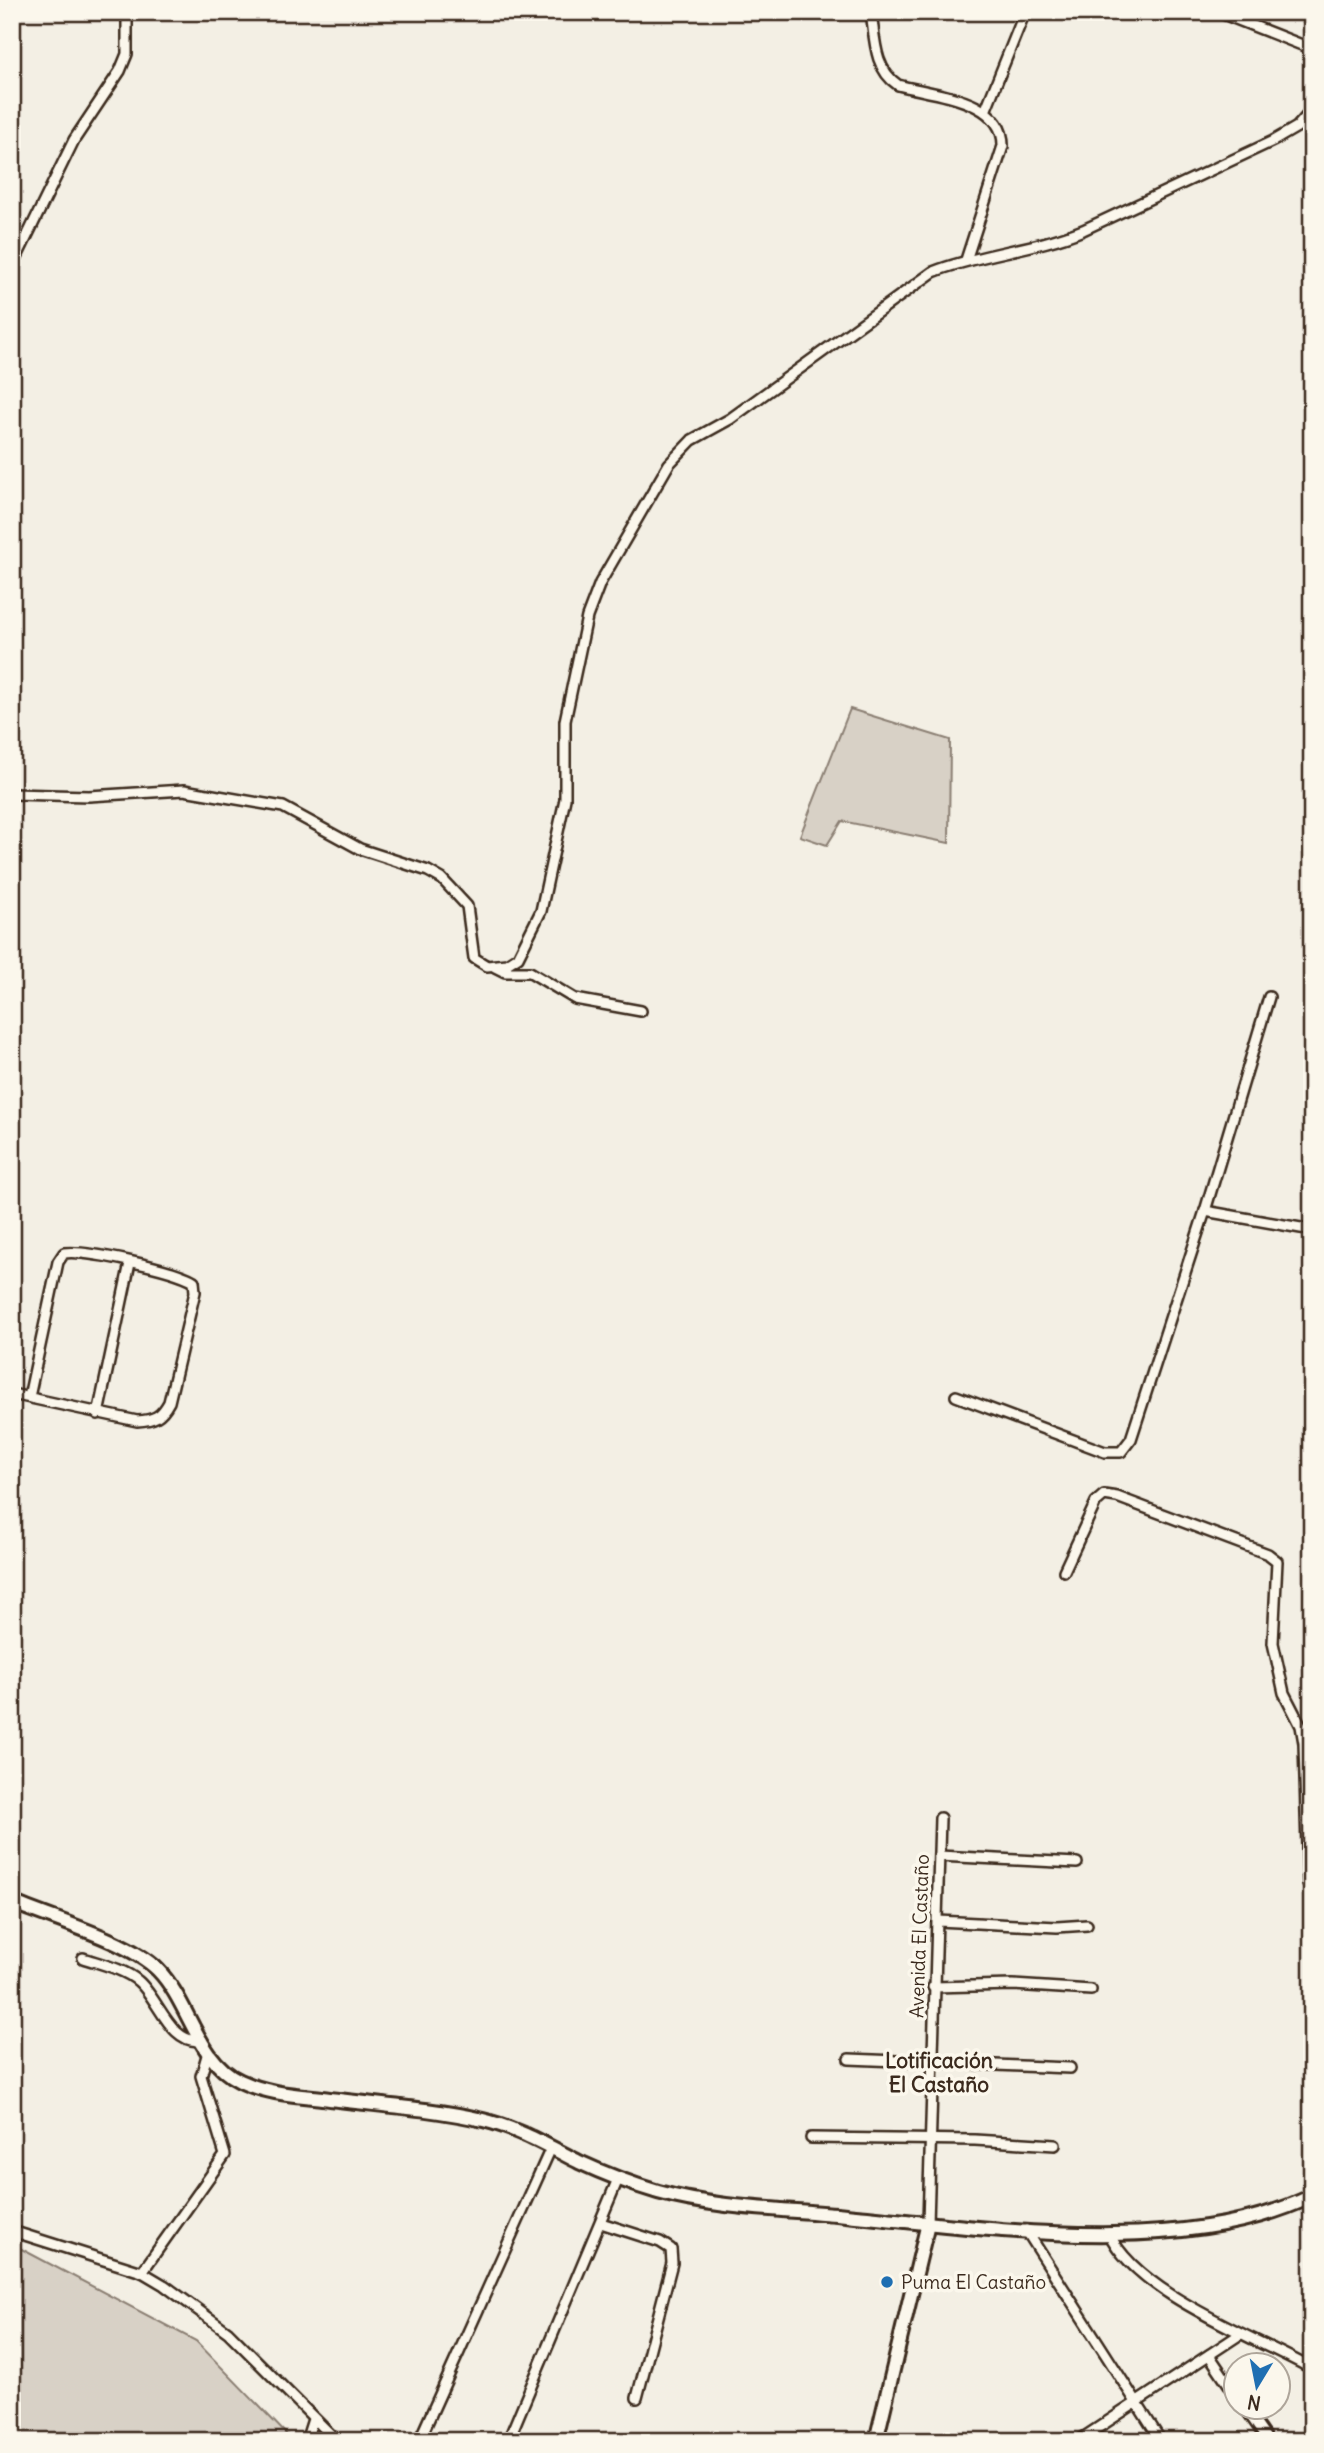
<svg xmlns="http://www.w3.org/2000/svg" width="1324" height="2453" font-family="Delius,sans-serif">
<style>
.green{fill:#d8d1c6;stroke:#8a7e72;stroke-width:2}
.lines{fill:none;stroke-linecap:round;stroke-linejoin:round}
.street-casing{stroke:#3b2a1e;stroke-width:14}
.secondary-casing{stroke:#3b2a1e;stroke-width:18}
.street{stroke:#fbf7ec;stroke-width:9}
.secondary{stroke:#fbf7ec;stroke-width:12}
.poi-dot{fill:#1f6fb2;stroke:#fbf7ec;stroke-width:2.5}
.labels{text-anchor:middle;stroke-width:7;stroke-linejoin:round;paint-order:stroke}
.street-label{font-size:19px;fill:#3b2a1e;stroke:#fbf7ec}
.poi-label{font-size:19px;fill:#3b2a1e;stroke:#fbf7ec;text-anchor:start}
.neighbourhood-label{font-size:21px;font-weight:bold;fill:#3b2a1e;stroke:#fbf7ec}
</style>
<rect width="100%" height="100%" fill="#f3efe4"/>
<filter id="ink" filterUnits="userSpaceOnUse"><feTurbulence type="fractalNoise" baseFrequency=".0143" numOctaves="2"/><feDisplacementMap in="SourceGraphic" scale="14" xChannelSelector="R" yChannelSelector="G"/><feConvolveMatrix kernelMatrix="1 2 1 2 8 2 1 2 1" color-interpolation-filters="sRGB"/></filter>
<g filter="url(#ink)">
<g class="green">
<polygon points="850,709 950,740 949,843 842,821 827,845 800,836"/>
<polygon points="12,2244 196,2341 293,2441 12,2441"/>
</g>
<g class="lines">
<g class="street-casing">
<g id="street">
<path d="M871,12C875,39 874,69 898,85C935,95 1004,99 1003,146L966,260"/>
<polyline points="1218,12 1312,49"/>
<polyline points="986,109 1025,12"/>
<polyline points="12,267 74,140 120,71 127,54 127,12"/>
<path d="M12,794L89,796L184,790L283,807L360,849L428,871L442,879L467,906L474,958L487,966L507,964L518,957L541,911L565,799V721L587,617L600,583L669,464L692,440L730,419L933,272C981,253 1034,250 1083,230L1273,141L1297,127L1312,110"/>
<polyline points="495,967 505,972 530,972 575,999 641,1011"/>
<polyline points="1205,1211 1312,1230"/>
<path d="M12,1394L137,1421C154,1420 161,1417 169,1402L195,1292L194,1281C174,1269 87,1250 64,1253L58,1262L29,1397"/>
<polyline points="956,1396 1105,1452 1121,1452 1131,1439 1205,1211 1269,997"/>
<polyline points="98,1414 130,1263"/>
<polyline points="1064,1571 1096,1502 1104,1495 1117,1497 1268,1554 1277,1561 1273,1643 1284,1693 1301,1726 1304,1743 1308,1883 1312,1892"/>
<polyline points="939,1856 1077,1863"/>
<polyline points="938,1921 1057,1927 1087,1925"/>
<path d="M83,1958C101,1964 124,1969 138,1981C158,1997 171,2047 202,2040"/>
<polyline points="933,1987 1013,1985 1091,1990"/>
<polyline points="849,2059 1070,2068"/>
<polyline points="811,2138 975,2140 1055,2145"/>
<polyline points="601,2223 660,2242 671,2249 672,2263 637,2398"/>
<polyline points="928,2223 940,1818"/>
<polyline points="1026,2230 1161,2441"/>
<polyline points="12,2231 142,2272 164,2285 228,2332 337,2441"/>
<path d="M1109,2233C1136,2294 1256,2337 1312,2369"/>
<polyline points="142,2272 225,2155 201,2076 208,2052"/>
<polyline points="1209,2355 1236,2395"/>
<polyline points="1245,2408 1268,2441"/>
<polyline points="306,2441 313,2419"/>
<polyline points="419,2441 551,2148"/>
<polyline points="508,2441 618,2179"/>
<polyline points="1078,2441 1239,2335"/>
</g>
</g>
<g class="secondary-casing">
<g id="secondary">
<path d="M12,1902C53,1920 128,1940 158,1970C190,2003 197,2061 240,2081C265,2093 295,2095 322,2098C376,2105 430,2108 483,2120C517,2128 548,2146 579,2162C605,2174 631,2184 658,2192C718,2209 784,2209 846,2215C985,2228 1183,2259 1312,2196"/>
<polyline points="876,2441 928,2223"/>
</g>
</g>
<use href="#street" class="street"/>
<use href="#secondary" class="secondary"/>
</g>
</g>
<circle class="poi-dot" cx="887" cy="2282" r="7"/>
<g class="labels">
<g class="street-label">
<text transform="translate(919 1936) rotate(-88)" y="7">Avenida El Castaño</text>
</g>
<g class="poi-label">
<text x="901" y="2289">Puma El Castaño</text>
</g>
<g class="neighbourhood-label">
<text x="939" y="2068">Lotificación<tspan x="939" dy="24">El Castaño</tspan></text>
</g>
</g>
<rect width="1324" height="2453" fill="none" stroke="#fbf7ec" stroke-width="42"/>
<rect x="21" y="21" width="1282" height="2411" fill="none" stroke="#3b2a1e" stroke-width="2.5" filter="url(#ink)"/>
<g transform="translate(1257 2386) rotate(190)"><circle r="33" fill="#fbf7ec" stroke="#aea59a" stroke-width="2"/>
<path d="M0-5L12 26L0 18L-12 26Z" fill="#1f6fb2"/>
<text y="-10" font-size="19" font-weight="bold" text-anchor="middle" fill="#3b2a1e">N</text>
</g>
</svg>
